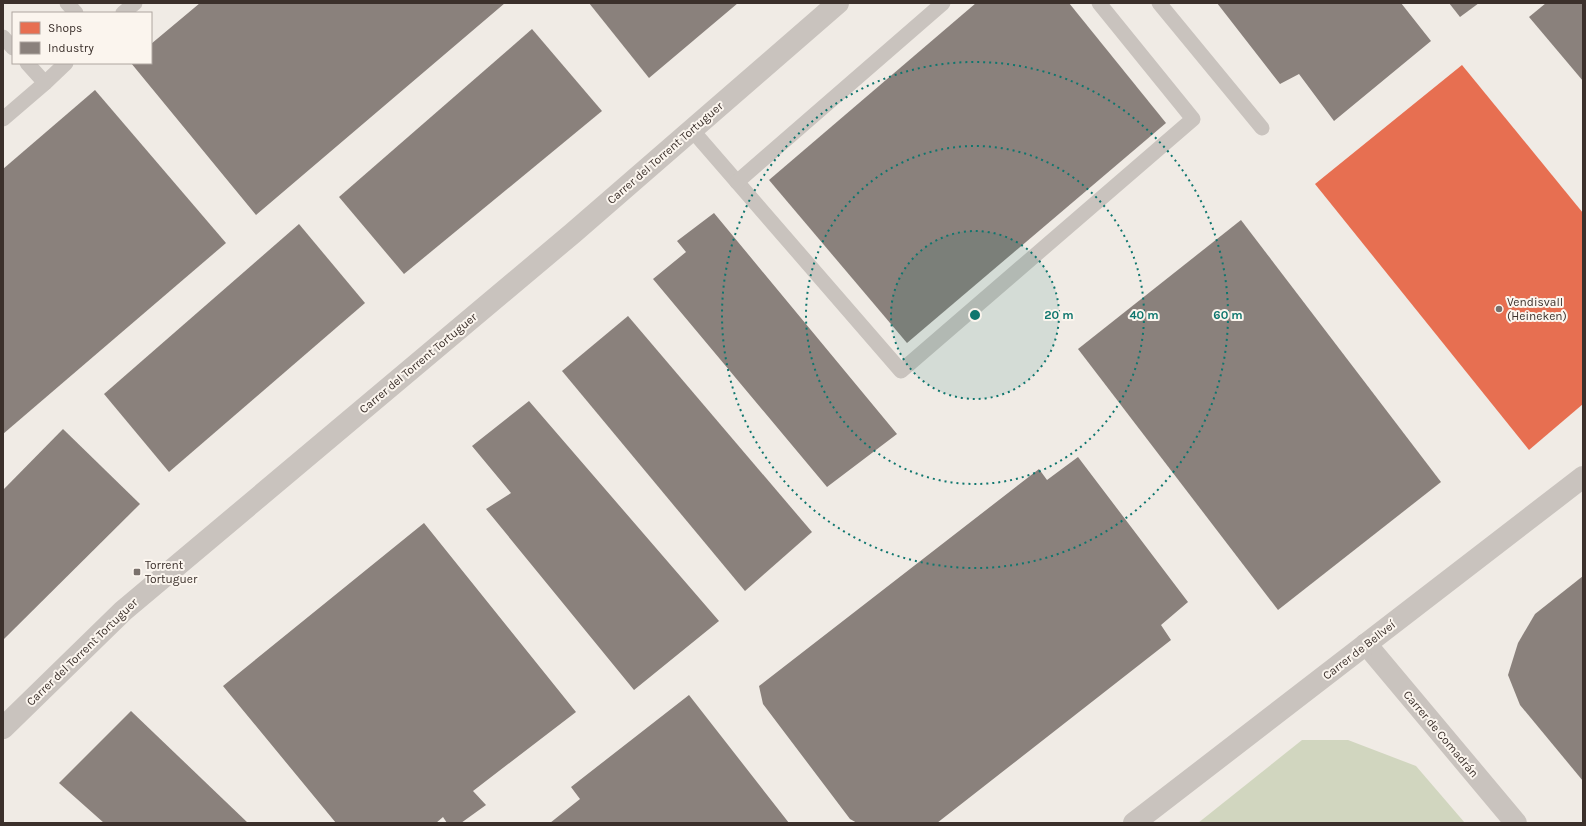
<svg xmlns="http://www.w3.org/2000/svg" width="1586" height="826" font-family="Karla,sans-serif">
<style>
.green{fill:#d1d6bf}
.shops{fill:#e76f51}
.industry{fill:#8a817c}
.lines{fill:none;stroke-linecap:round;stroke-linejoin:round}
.lane{stroke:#c9c3be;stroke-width:15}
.street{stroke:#c9c3be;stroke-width:22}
.ring{fill:none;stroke:#0f766e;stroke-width:2;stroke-dasharray:2 4}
.poi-dot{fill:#7a716c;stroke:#fbf5ee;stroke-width:1.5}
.labels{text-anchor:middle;stroke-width:4;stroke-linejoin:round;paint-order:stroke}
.street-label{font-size:12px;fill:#3b302b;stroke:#fbf5ee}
.poi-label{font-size:12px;fill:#3b302b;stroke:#fbf5ee;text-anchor:start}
.centre{fill:#0f766e;stroke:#fbf5ee;stroke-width:2}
.ring-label{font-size:12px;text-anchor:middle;font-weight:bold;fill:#0f766e;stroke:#fbf5ee;stroke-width:4;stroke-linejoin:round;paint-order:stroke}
</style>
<rect width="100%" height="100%" fill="#f0ebe5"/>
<polygon class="green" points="1302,740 1348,740 1416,766 1465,823 1198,823"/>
<polygon class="shops" points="1462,65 1583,213 1583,404 1529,450 1315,184"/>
<g class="industry">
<polygon points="200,3 505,3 256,215 131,63 151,63 151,44"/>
<polygon points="589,3 738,3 649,78"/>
<polygon points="976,3 1069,3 1166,123 907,343 769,180"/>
<polygon points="1217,3 1401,3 1431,41 1334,121 1299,74 1280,84"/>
<polygon points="1449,3 1479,3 1460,17"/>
<polygon points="1546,3 1583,3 1583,81 1529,17"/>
<polygon points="532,29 602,111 404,274 339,197"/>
<polygon points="95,90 226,243 3,434 3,169"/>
<polygon points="714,213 897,434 827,487 653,279 686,252 677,241"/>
<polygon points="1241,220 1441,482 1278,610 1078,349"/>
<polygon points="299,224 365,303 169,472 104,394"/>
<polygon points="628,316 812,532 745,591 562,371"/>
<polygon points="529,401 719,621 634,690 486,509 511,493 472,446"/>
<polygon points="63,429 140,504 3,640 3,490"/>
<polygon points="1078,457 1188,602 1161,625 1171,640 937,823 857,823 850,819 763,704 759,686 1039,469 1047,480"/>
<polygon points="424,523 576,712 473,791 486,805 461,823 447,823 443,817 436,823 336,823 223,686"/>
<polygon points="1583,576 1583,781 1520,705 1508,675 1518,643 1535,614"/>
<polygon points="689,695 789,823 550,823 580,799 571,787"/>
<polygon points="131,711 248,823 104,823 59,783"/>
</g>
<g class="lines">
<g class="lane">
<polyline points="67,3 76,13"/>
<polyline points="1159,3 1262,128"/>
<polyline points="123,13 135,3"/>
<polyline points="3,37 13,48"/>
<polyline points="27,63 45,83 66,63"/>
<polyline points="3,119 45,83"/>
<polyline points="692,130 901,371 1193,119 1099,3"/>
<polyline points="737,182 943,3"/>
</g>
<g class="street">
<polyline points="1366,644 1516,823"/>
<polyline points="3,728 123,611 573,233 838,3"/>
<polyline points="1134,823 1583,477"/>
</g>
</g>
<circle cx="975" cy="315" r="84" fill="#0f766e" fill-opacity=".12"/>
<g class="ring">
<circle cx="975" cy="315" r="84"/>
<circle cx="975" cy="315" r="169"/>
<circle cx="975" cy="315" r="253"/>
</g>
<g class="poi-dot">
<circle cx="1499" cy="309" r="4"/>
<rect x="133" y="568" width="8" height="8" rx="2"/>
</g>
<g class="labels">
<g class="street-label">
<text transform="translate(665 153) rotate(-41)" y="4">Carrer del Torrent Tortuguer</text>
<text transform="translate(418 363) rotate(-40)" y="4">Carrer del Torrent Tortuguer</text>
<text transform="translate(1359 650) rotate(-38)" y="4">Carrer de Bellveí</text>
<text transform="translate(82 652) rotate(-44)" y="4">Carrer del Torrent Tortuguer</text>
<text transform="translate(1441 734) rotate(50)" y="4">Carrer de Comadrán</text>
</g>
<g class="poi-label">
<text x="1507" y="306">Vendisvall<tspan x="1507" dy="14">(Heineken)</tspan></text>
<text x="145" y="569">Torrent<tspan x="145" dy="14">Tortuguer</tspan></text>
</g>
</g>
<circle cx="975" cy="315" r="6" class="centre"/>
<g class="ring-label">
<text x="1059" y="319">20 m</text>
<text x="1144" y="319">40 m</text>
<text x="1228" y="319">60 m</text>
</g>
<rect width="1586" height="826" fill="none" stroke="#3b302b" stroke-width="8"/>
<rect x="12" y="12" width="140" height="52" fill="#fbf5ee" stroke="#aea6a0"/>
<rect x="20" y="22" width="20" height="12" fill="#e76f51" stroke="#aea6a0"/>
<text x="48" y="32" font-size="12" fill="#3b302b">Shops</text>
<rect x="20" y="42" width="20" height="12" fill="#8a817c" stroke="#aea6a0"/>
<text x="48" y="52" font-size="12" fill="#3b302b">Industry</text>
</svg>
